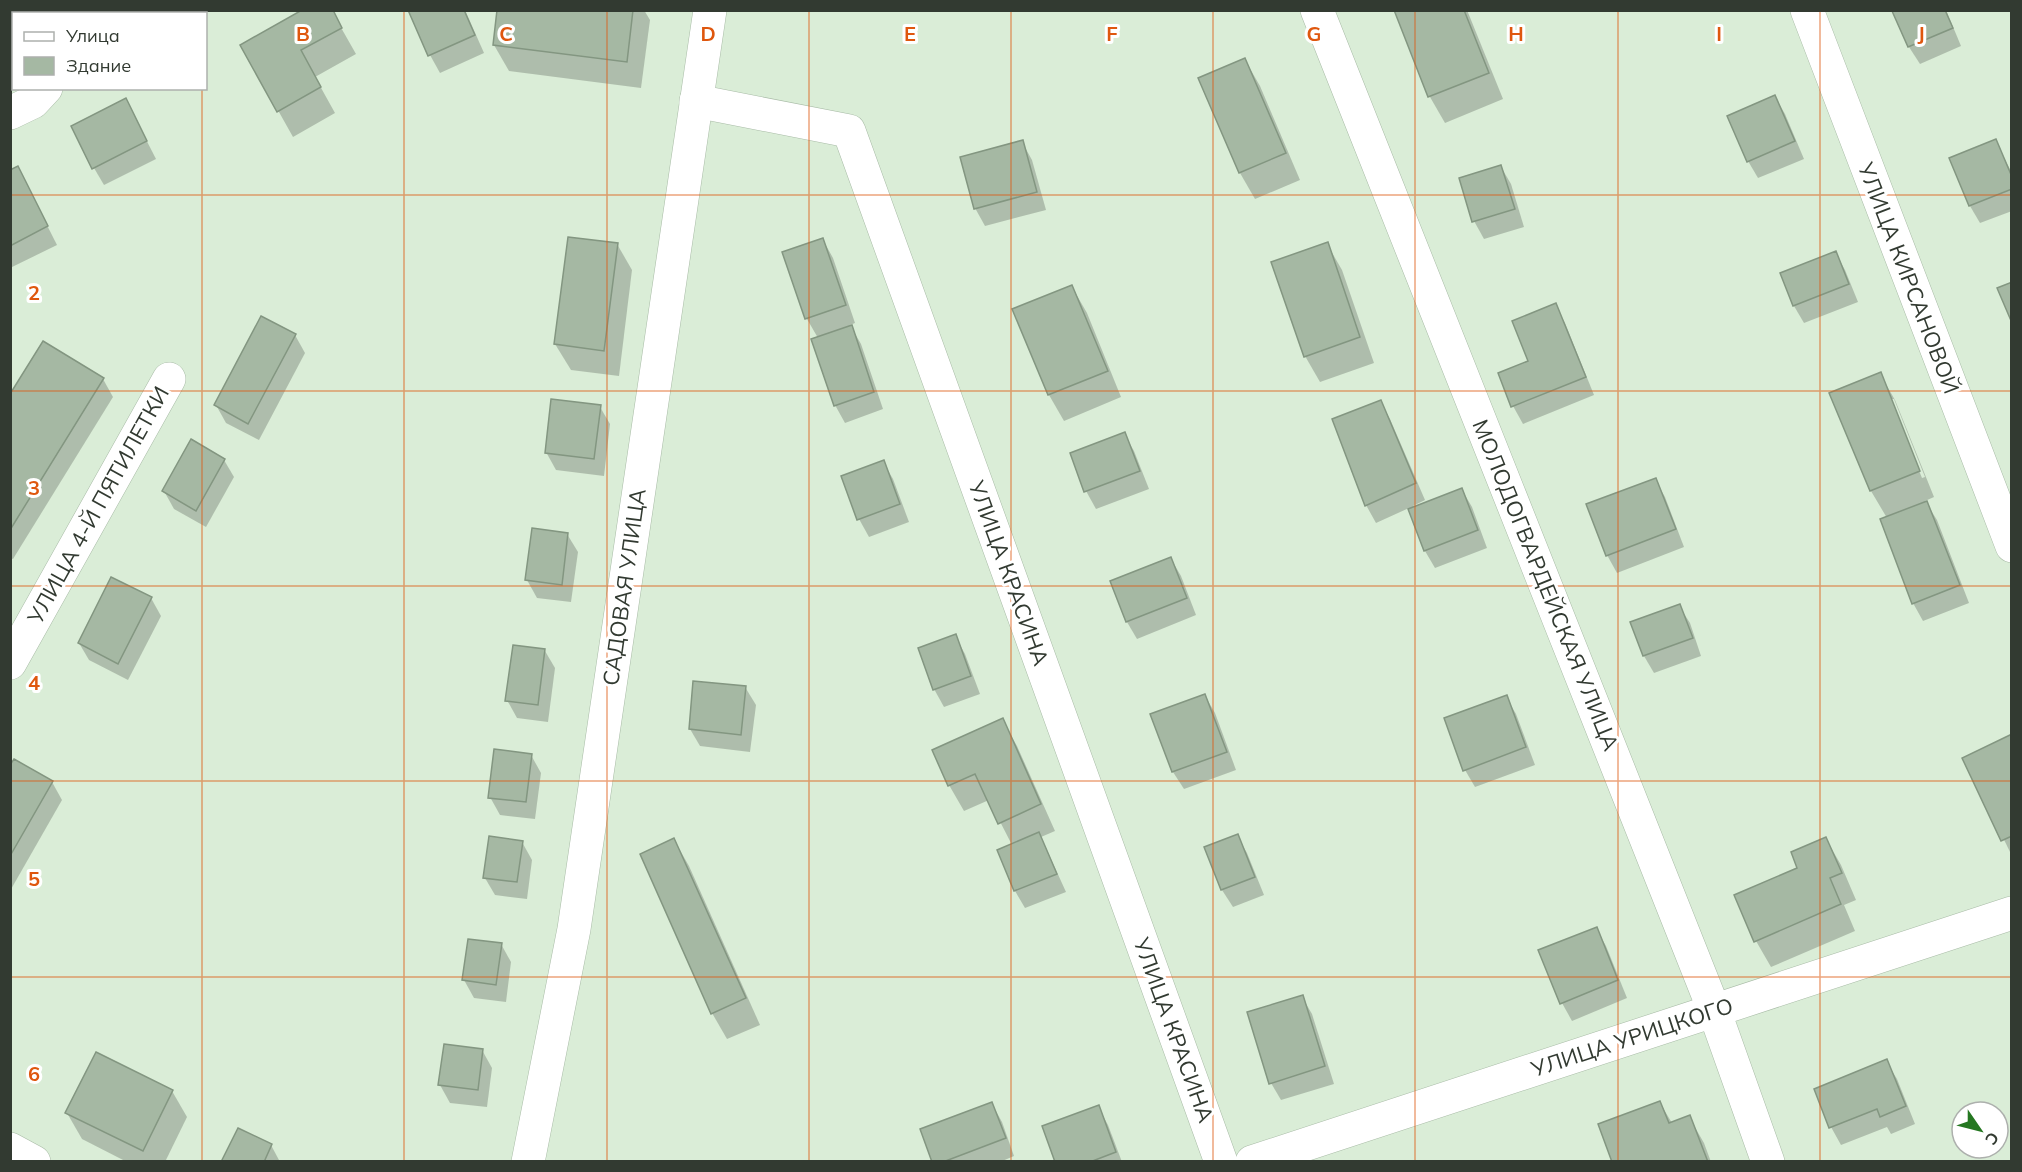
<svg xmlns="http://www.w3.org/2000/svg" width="2022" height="1172" font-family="Mulish,sans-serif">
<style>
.shadow{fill:#0003;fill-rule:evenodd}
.building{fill:#a5b8a3;stroke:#839681;stroke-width:1.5}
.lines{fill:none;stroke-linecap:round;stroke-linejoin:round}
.street-casing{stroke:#a8bba6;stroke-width:34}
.street{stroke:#fff;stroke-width:33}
.grid{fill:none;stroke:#df570e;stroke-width:1.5;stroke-opacity:0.55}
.labels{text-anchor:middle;stroke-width:6;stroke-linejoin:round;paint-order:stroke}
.street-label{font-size:22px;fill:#323a31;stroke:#fff}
.grid-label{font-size:20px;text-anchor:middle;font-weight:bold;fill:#df570e;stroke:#fff;stroke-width:6;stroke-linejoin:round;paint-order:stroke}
</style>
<rect width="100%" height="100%" fill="#daedd7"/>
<g class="shadow">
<polygon points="10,10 79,10 81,14 14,14 14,26 10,27"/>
<polygon points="331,10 356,54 315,77 335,113 293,137 242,46"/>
<polygon points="410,10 465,10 484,53 440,73 430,55"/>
<polygon points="498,10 644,10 650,20 641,88 509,71 494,45"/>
<polygon points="1396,10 1467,10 1503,99 1445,123 1430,97"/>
<polygon points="1896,10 1946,10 1961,46 1920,64 1909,47 1894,11"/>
<polygon points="1245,60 1260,86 1300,180 1255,199 1240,173 1200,79"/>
<polygon points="1775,97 1785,114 1804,159 1758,178 1748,161"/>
<polygon points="135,118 156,159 104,185 94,168"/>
<polygon points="1995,141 2012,173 2012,211 1980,223 1970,206 1951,159"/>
<polygon points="1022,142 1032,160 1046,210 985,226 975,208"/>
<polygon points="1501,167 1511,184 1524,227 1484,239 1474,221"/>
<polygon points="18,168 57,245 10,268 10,172"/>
<polygon points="823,240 833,258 855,323 850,325 861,344 883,409 845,423 835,405 818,338 807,319 784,253"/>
<polygon points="617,244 632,270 619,376 571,370 555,344"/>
<polygon points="1327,244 1342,270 1374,363 1320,382 1305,356"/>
<polygon points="1835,252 1845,270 1858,302 1804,323 1794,306"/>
<polygon points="1072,287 1087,313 1121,397 1064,421 1049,395 1014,310"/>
<polygon points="1555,305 1565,323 1594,395 1523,424 1513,406"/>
<polygon points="295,335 305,353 259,440 226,423 216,405"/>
<path d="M1880,374L1895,400L1934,497L1925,501L1937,520L1969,603L1923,621L1913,603L1887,518L1871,491ZM1890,399H1894L1925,477L1922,478Z"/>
<polygon points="103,379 113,397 13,559 10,558 10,397"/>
<polygon points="1380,402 1390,419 1425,500 1413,506 1414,508 1462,490 1472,507 1487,548 1435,568 1425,551 1409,508 1376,523 1366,505"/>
<polygon points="600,407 610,424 604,476 556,470 546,452"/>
<polygon points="1124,434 1134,451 1149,489 1096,509 1086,491"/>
<polygon points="224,460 234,477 206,527 174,509 164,491"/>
<polygon points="883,462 893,479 909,522 869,537 859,519"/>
<polygon points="1655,480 1665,497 1684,547 1617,573 1607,555"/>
<polygon points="567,534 578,552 571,602 537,598 527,580"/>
<polygon points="1171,559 1181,576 1196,615 1137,639 1127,622 1112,582"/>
<polygon points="151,598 161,616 128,680 89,660 79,643"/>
<polygon points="1679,606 1690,623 1701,656 1654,673 1644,656 1632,623"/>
<polygon points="955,636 965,654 980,694 944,707 934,689"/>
<polygon points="545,651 555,668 548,722 517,718 507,700"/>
<polygon points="745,687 756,705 750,752 700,746 690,729"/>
<polygon points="1205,696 1215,713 1236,770 1184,789 1173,772 1152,715"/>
<polygon points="1506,697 1516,714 1535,765 1475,787 1465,770"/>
<polygon points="1002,720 1017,746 1055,831 1041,837 1066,892 1025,908 1015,891 999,851 1012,845 989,800 964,811 949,785"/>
<polygon points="2012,736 2012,856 1964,758"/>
<polygon points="531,755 541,773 535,819 500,815 490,797"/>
<polygon points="14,761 52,782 62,800 10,891 10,768"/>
<polygon points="1237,836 1247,853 1264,895 1233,907 1222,890 1206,848"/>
<polygon points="1826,839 1841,865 1856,900 1844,905 1855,931 1771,967 1756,941 1799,869"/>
<polygon points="674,840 689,866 760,1025 727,1039 712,1013"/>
<polygon points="522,842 532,860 527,899 495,895 485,878"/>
<polygon points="1596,929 1606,946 1627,998 1572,1021 1562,1003 1540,951"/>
<polygon points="501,944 511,962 506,1002 474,998 464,980"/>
<polygon points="1302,997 1312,1014 1334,1084 1281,1100 1271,1083"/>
<polygon points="482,1050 492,1068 487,1107 450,1103 440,1085"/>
<polygon points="1886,1061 1897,1079 1915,1124 1891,1134 1887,1127 1841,1145 1831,1127"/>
<polygon points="172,1091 187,1117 165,1162 127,1162 82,1139 67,1113"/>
<polygon points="1660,1103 1672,1123 1689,1117 1704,1143 1711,1162 1614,1162"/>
<polygon points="992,1104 1002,1122 1014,1156 1000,1162 933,1162"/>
<polygon points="1098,1107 1108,1125 1122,1162 1056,1162"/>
<polygon points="271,1145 280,1162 223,1162"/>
</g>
<g class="building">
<polygon points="16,10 80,10 82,14 17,14"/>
<polygon points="302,10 333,10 342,28 301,50 321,87 277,112 240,45"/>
<polygon points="408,10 464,10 475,35 428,56"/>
<polygon points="497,10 633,10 627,62 493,45"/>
<polygon points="1394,10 1464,10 1489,73 1428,97"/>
<polygon points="1945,10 1953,28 1908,47 1892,11"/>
<polygon points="1245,58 1286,153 1239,173 1198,78"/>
<polygon points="1775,95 1795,141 1747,162 1727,116"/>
<polygon points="126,98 147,141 92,169 71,126"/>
<polygon points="1996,139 2012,177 2012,189 1969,206 1949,158"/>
<polygon points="1023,140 1037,192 974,209 960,157"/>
<polygon points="1501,165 1515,209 1472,222 1459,178"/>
<polygon points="18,166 48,226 10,246 10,170"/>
<polygon points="568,237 618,243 604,351 554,344"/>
<polygon points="823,238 846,305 805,319 782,252"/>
<polygon points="1328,242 1360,337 1304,357 1271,262"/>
<polygon points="1836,251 1849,284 1793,306 1780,273"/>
<polygon points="2012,282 2012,323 1997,288"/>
<polygon points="1072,285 1108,371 1048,395 1012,309"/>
<polygon points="1556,303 1586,377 1511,407 1498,373 1528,361 1512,321"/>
<polygon points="261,316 296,334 248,424 214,405"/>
<polygon points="852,325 874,392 834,406 811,339"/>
<polygon points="43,341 104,378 10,530 10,394"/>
<polygon points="1881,372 1920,471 1870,491 1829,393"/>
<polygon points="551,399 601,405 594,459 545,453"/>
<polygon points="1381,400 1416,483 1365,506 1332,419"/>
<polygon points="1125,432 1140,471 1084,492 1070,453"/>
<polygon points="191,439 225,459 196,511 162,491"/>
<polygon points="884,460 900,504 857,520 841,476"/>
<polygon points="1656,478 1676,529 1606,556 1586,504"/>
<polygon points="1462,488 1478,530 1424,551 1408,509"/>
<polygon points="1927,501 1960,585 1912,604 1880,519"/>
<polygon points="532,528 568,533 562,585 525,580"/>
<polygon points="1171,557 1187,598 1126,622 1110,581"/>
<polygon points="111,577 152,597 118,664 78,643"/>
<polygon points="1680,604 1693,638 1643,656 1630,622"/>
<polygon points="956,634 971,676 933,690 918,648"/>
<polygon points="513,645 545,649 538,705 505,701"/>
<polygon points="693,681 746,686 741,735 689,729"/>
<polygon points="1205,694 1227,752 1172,772 1150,714"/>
<polygon points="1507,695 1526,747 1463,771 1444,718"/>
<polygon points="1003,718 1041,804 998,824 975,774 948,786 932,750"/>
<polygon points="2012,734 2012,836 2001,841 1962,758"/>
<polygon points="494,749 532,754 526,802 488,798"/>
<polygon points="14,759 53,781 10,856 10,765"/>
<polygon points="1039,832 1057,874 1014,891 997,850"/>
<polygon points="1238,834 1255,877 1221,890 1204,847"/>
<polygon points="489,836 523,841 517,882 483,878"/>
<polygon points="1826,837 1842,873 1830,878 1841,904 1754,942 1734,895 1797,868 1791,852"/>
<polygon points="674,838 746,998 711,1014 640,854"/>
<polygon points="1597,927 1618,980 1560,1004 1538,950"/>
<polygon points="468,939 502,943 496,985 462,980"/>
<polygon points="1303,995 1325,1066 1269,1084 1247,1012"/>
<polygon points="444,1044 483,1049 478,1090 438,1085"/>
<polygon points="96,1052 173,1090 143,1151 65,1113"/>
<polygon points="1887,1059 1906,1106 1880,1117 1877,1109 1829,1128 1814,1089"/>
<polygon points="1660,1101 1669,1123 1690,1115 1708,1162 1612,1162 1598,1124"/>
<polygon points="992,1102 1006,1138 943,1162 932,1162 920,1129"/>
<polygon points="1099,1105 1116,1152 1090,1162 1055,1162 1042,1126"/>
<polygon points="238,1128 272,1144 264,1162 221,1162"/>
</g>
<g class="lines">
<g class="street-casing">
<g id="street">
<polyline points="1317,10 1714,1010 1768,1162"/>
<polyline points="1807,10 2012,546"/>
<polyline points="181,14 187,10"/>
<polyline points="696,101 849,131 1221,1162"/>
<polyline points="10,113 33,102 46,88"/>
<polyline points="10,663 169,379"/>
<polyline points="10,1149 34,1162"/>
<polyline points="528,1162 574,929 710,10"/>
<polyline points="1252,1162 2012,913"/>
</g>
</g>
<use href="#street" class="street"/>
</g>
<path class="grid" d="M202,10V14M404,10V1162M607,10V1162M809,10V1162M1011,10V1162M1213,10V1162M1415,10V1162M1618,10V1162M1820,10V1162M202,88V1162M10,195H2012M10,391H2012M10,586H2012M10,781H2012M10,977H2012"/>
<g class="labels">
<g class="street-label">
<text transform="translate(1909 278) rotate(69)" y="8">УЛИЦА КИРСАНОВОЙ</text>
<text transform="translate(98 505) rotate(-61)" y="8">УЛИЦА 4-Й ПЯТИЛЕТКИ</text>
<text transform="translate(1009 573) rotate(70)" y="8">УЛИЦА КРАСИНА</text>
<text transform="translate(1546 585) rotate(68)" y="8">МОЛОДОГВАРДЕЙСКАЯ УЛИЦА</text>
<text transform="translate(624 587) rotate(-82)" y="8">САДОВАЯ УЛИЦА</text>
<text transform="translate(1174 1030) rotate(70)" y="8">УЛИЦА КРАСИНА</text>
<text transform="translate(1632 1037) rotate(-18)" y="8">УЛИЦА УРИЦКОГО</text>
</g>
</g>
<g class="grid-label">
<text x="303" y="41">B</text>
<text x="506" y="41">C</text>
<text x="708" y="41">D</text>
<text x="910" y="41">E</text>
<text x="1112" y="41">F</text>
<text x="1314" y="41">G</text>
<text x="1516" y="41">H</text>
<text x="1719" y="41">I</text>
<text x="1921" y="41">J</text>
<text x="34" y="300">2</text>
<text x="34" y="495">3</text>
<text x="34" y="690">4</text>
<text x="34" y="886">5</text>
<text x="34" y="1081">6</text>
</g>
<rect width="2022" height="1172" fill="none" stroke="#323a31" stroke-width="24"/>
<rect x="12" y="12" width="195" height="78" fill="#ffffff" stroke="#adb0ad" stroke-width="1.5"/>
<rect x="24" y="32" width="30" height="9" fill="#ffffff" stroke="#adb0ad" stroke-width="1.5"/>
<text x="66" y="42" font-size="18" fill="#323a31">Улица</text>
<rect x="24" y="57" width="30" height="18" fill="#a5b8a3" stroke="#adb0ad" stroke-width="1.5"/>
<text x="66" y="72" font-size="18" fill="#323a31">Здание</text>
<g transform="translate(1980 1130) rotate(125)"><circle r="28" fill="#ffffff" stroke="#adb0ad" stroke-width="1.5"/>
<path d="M0-4.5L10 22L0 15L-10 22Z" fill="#257721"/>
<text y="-9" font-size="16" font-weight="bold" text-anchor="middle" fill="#323a31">С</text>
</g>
</svg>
